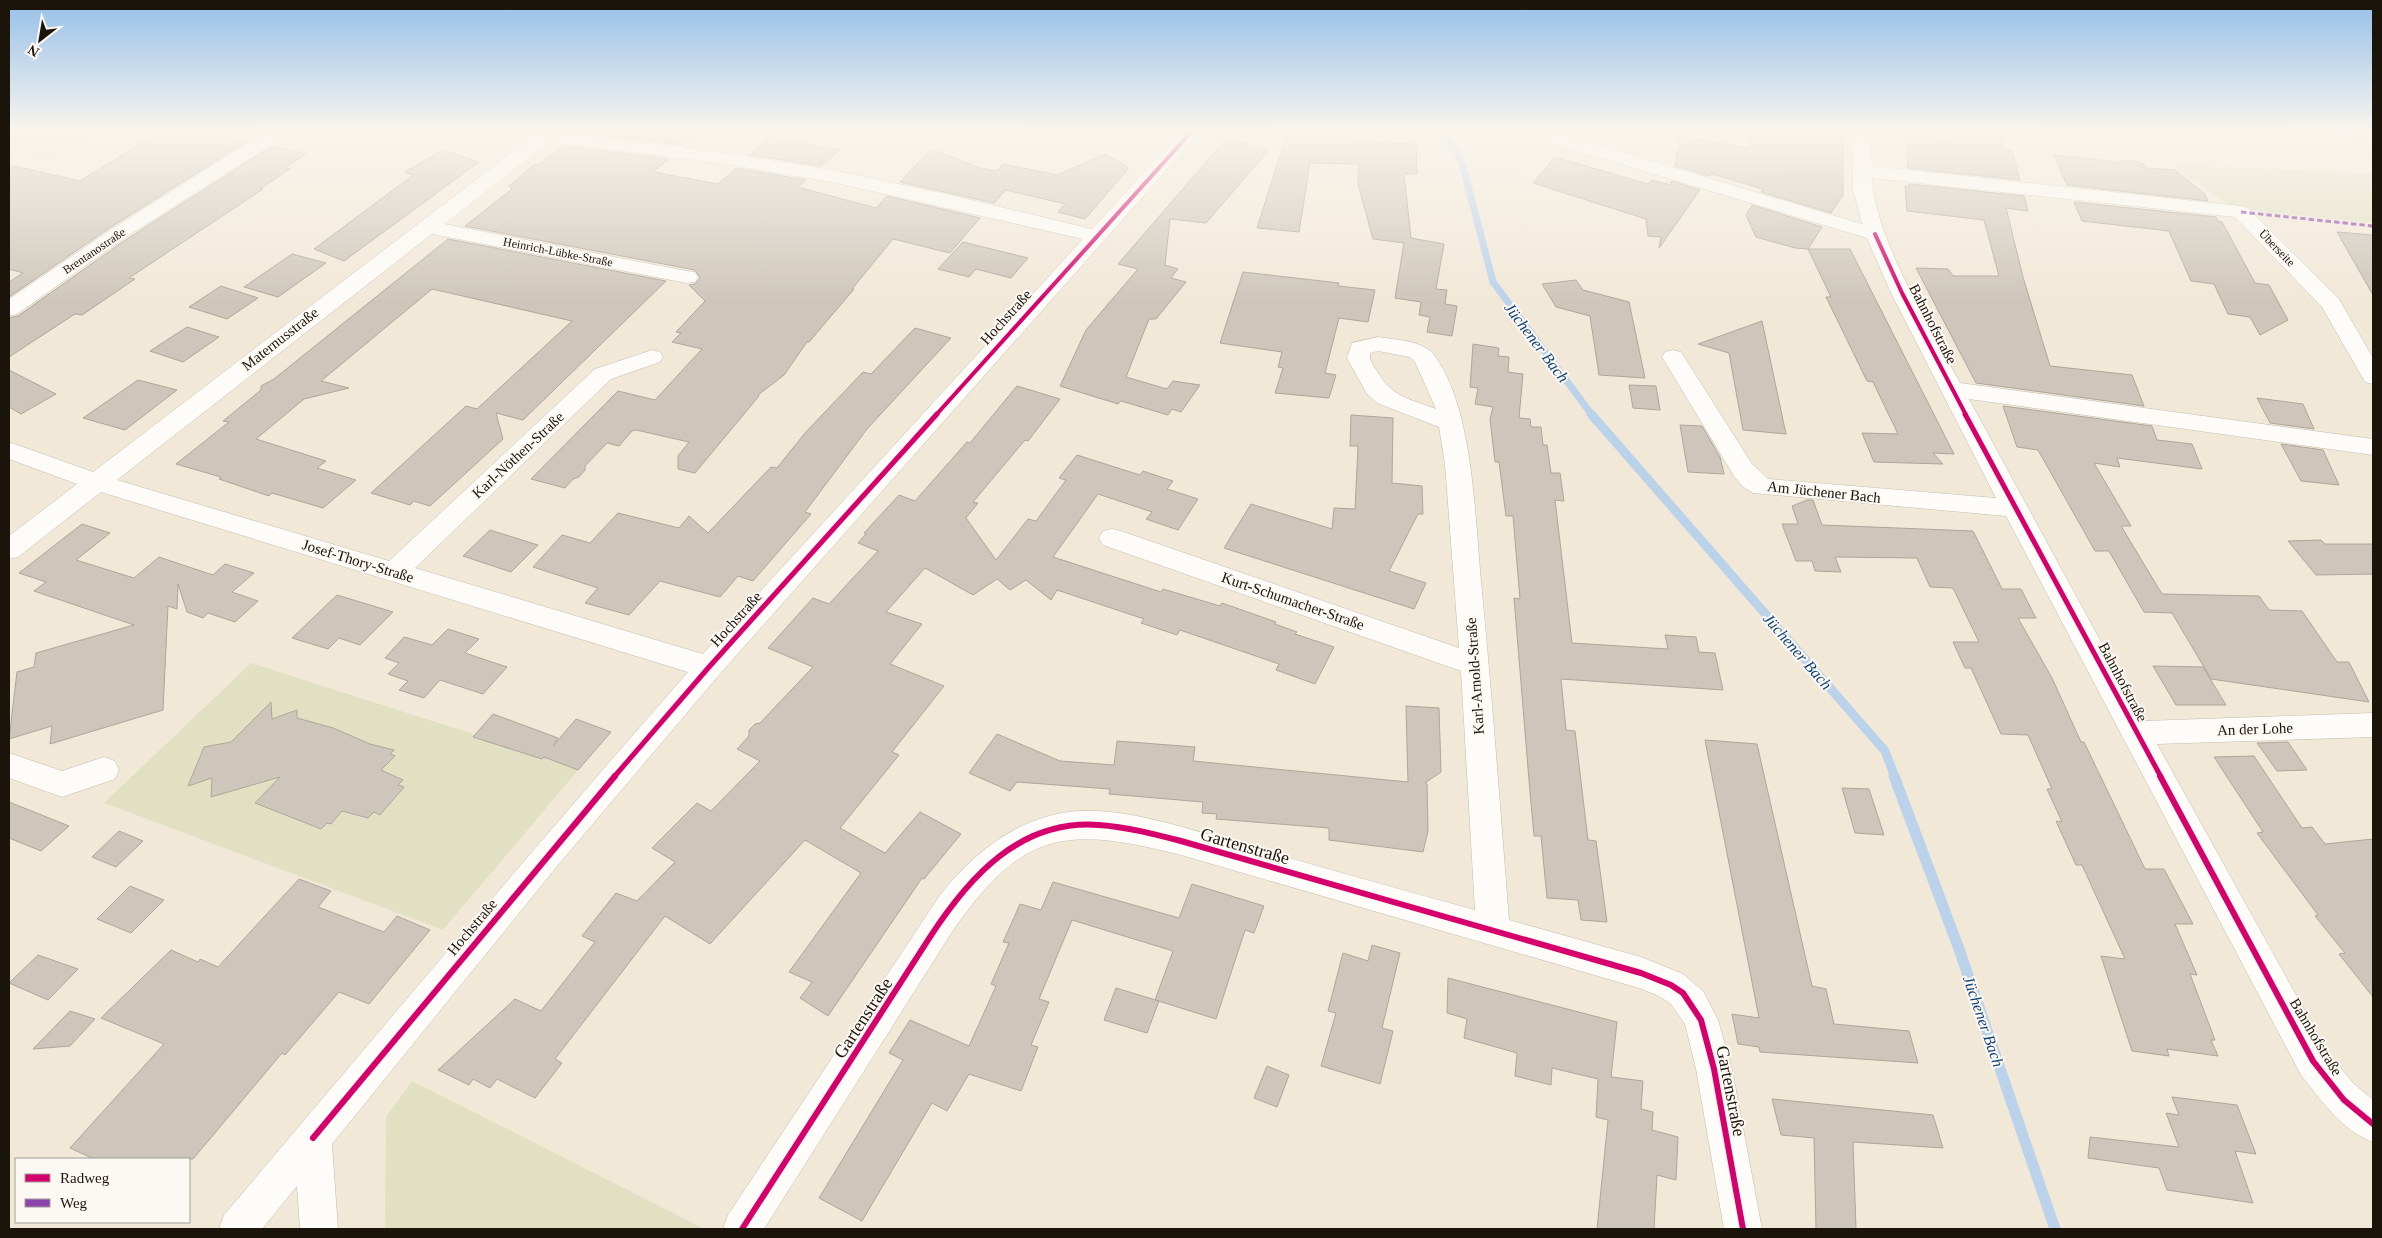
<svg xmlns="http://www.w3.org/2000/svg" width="2382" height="1238" font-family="'Times New Roman',serif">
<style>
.green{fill:#e1e0c3}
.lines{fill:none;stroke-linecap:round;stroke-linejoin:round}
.stream-far2{stroke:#bbd2eb;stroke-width:7}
.stream-far1{stroke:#bbd2eb;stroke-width:9}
.stream{stroke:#bbd2eb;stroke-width:11}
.building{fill:#cec6ba;stroke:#aea69a}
.minor-casing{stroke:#c4bcb0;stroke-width:1}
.minor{fill:#fdfcf9;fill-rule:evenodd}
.quiet{stroke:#8e44ad;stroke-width:3;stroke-dasharray:5.5 3;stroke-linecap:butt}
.cycleway-far2-casing{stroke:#fcf8f3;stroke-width:6}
.cycleway-far1-casing{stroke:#fcf8f3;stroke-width:8}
.cycleway-casing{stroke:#fcf8f3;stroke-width:9}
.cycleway-far2{stroke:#d6006c;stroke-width:4}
.cycleway-far1{stroke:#d6006c;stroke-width:5}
.cycleway{stroke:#d6006c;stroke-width:6}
.labels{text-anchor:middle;stroke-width:4;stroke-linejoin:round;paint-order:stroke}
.far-street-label{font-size:12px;fill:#1b140b;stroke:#fcf8f3}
.street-label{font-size:15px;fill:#1b140b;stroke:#fcf8f3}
.water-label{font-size:16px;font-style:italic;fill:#114578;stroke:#fcf8f3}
.near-street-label{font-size:18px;fill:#1b140b;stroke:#fcf8f3}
</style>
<rect width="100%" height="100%" fill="#f2e8d8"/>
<g class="green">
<polygon points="29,130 106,130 50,162 9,153 9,136 16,137"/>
<polygon points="2349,135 2373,137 2373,161"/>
<polygon points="2170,164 2373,174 2373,223 2241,209 2228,204"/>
<polygon points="251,663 580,768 443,930 104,803"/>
<polygon points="412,1081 705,1229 385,1229 386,1117"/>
</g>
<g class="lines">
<polyline class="stream-far2" points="1443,130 1462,163 1493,282 1592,415"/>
<polyline class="stream-far1" points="1591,414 1885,751 1895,777"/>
<polyline class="stream" points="1894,776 1959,949 2055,1229"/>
</g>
<g class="building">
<polygon points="163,130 200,130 247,141 108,229 9,297 9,282 23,273 9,269 9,165 80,181"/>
<polygon points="582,130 699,130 682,145 579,132"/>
<polygon points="1288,130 1352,130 1352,141 1416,144 1417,174 1404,174 1411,238 1444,244 1436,289 1447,290 1445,304 1457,306 1452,336 1427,332 1430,317 1419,315 1421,302 1395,298 1404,243 1373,239 1358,184 1359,164 1310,163 1299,232 1257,228"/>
<polygon points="1752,130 1843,130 1843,195 1831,213 1761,192 1763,189 1712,174 1710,176 1675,166 1680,136 1749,148"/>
<polygon points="1951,130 1999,130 2002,150 2012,151 2020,180 1908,168 1906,133 1952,140"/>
<polygon points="771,136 840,150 821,166 750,155"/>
<polygon points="1226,139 1269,150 1206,223 1170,219 1165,265 1178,269 1171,278 1186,282 1156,319 1149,319 1126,377 1167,389 1173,381 1200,385 1181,412 1172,409 1168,415 1121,401 1118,404 1060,386 1086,330 1138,269 1118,264"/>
<polygon points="272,146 306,154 285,168 290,169 260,189 263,189 129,278 135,279 82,315 75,314 9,357 9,318 18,316 124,241"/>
<polygon points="563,146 668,159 653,172 718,184 736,168 806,180 798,187 876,208 887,196 980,218 950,253 893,239 852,289 854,289 809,342 807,342 784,375 758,395 759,396 695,473 678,469 678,456 689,442 636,430 632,431 619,446 607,443 585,466 585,470 579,477 573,479 565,488 531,479 618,391 655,400 702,349 672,342 681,333 676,332 705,301 689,285 695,284 700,278 695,270 465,226 512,189 509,186 535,164 538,165"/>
<polygon points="931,149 981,168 997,171 1003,164 1057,175 1105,154 1129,168 1085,219 1058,212 1065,204 1006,190 994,203 900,182"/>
<polygon points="443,150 479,162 344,261 314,249 413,175 404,172"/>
<polygon points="2054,155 2117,162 2130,160 2144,164 2146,168 2175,170 2205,194 2208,201 2067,185"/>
<polygon points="1555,157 1648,184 1652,180 1671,185 1672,181 1700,190 1659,248 1661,237 1648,236 1646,219 1533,183"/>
<polygon points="1909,184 2024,196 2028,211 2006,208 2023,277 2050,366 2132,375 2144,406 1976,383 1916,268 1948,269 1953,276 1999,276 1984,220 1907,211 1905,186 1909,187"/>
<polygon points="2074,202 2216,217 2218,221 2222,222 2255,283 2269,285 2288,320 2260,335 2250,317 2228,314 2214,284 2191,281 2169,231 2082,221"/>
<polygon points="1752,205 1822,227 1808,249 1795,248 1756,237 1746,215"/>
<polygon points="2337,232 2373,235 2373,295"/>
<polygon points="448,239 666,281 523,420 496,413 503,439 430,506 414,501 410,505 371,493 466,406 477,409 572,321 432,289 321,381 349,388 304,399 256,439 326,461 317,468 356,480 323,508 272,493 269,496 219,479 221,477 176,464 229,422 223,421 261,390 261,386 274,379"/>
<polygon points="963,242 1028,258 1011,278 976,269 969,277 938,269"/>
<polygon points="1808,249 1850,249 1954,454 1933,453 1943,464 1874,462 1862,433 1898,434 1873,382 1867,381 1826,297 1831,297"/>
<polygon points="292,254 326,263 278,297 244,287"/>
<polygon points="1243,272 1339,283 1338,286 1375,290 1368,322 1339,318 1325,373 1336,375 1329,398 1275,393 1283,368 1278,367 1282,352 1220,343"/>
<polygon points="1576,280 1583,290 1629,302 1645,378 1599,375 1590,316 1556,307 1542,284"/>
<polygon points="221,286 258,298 227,319 189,307"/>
<polygon points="1762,321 1786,434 1743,430 1729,353 1698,344"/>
<polygon points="187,327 219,337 183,362 150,351"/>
<polygon points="915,328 951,338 867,429 805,512 811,514 753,581 738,576 720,597 660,581 629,615 585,603 598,588 533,567 562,535 590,543 618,513 679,528 689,516 708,533 771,467 777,468 805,433 863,372 871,374"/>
<polygon points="1473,344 1499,348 1498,356 1509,357 1508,372 1523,374 1519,418 1530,419 1531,427 1541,427 1543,445 1547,445 1551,473 1560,473 1564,501 1555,500 1572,643 1668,649 1665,635 1696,637 1699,652 1715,653 1723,690 1561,679 1566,730 1575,731 1588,840 1596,841 1607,922 1581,920 1578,900 1547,898 1541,836 1534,836 1530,792 1514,598 1520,599 1513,516 1506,516 1499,462 1495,462 1490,419 1493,407 1475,404 1478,388 1470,387"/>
<polygon points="9,370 56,394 21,414 9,407"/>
<polygon points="138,380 177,390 125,430 83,418"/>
<polygon points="1629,385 1656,386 1660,410 1633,408"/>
<polygon points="1017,386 1060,399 1028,441 1025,440 973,502 978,503 966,518 996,560 1028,519 1036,521 1066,480 1059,478 1077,455 1140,475 1143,471 1173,481 1167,489 1198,499 1178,530 1146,519 1152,512 1098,494 1053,557 1161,592 1163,589 1220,606 1222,603 1276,622 1275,624 1297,632 1295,634 1334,647 1315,684 1276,670 1279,664 1180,630 1177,635 1141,623 1144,619 1057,590 1051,600 1026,580 1010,590 997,579 973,595 925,568 886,612 922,624 890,664 944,686 892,752 899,755 840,828 885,853 920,812 961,834 924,879 922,878 828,1016 800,998 812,982 789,972 861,873 805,840 710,944 665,916 555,1059 562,1063 535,1098 497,1079 490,1088 473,1079 469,1085 438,1070 515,999 541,1011 595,942 582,936 616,893 637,901 675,862 652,848 697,803 711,811 760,761 737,749 749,736 749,730 755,724 760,723 813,667 768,648 813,598 829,604 878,551 858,543 866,534 864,533 899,495 915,501 967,442 970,443"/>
<polygon points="2257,398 2303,404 2314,429 2270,423"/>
<polygon points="2003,406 2152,426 2157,440 2192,444 2202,469 2117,458 2120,467 2094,463 2131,526 2121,526 2162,594 2259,596 2269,610 2302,611 2337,662 2349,662 2369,702 2211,679 2172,613 2144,612 2109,551 2095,551 2038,450 2017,447"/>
<polygon points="1351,415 1393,418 1392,483 1422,486 1423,514 1418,514 1389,571 1426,583 1414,609 1224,548 1251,504 1332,529 1334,508 1355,509 1358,446 1350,446"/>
<polygon points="1680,425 1702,426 1720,457 1724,474 1688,472"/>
<polygon points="2281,444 2323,450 2339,485 2301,481"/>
<polygon points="1807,500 1813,500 1822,525 1973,531 2002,589 2021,589 2036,618 2018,618 2052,678 2081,742 2084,742 2145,869 2164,869 2193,924 2175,924 2197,975 2190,974 2215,1040 2211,1040 2218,1056 2167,1049 2169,1056 2132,1051 2101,956 2125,959 2082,865 2076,865 2056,821 2062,822 2047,789 2052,789 2028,735 2001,734 1971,668 1965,668 1953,642 1979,642 1953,588 1930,587 1917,558 1835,557 1841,572 1815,571 1812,561 1796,561 1782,524 1798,524 1792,506"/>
<polygon points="82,524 110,533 76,560 134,578 159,557 213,575 225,564 254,573 232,592 258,601 235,622 208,613 203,618 187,612 178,584 177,609 168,606 163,710 50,744 52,726 9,739 17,672 34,667 36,653 134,625 34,591 46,582 19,573"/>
<polygon points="490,530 538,545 511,572 463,556"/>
<polygon points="2321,540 2325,544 2373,544 2373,574 2316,575 2288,541"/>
<polygon points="337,595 393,612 360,645 339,638 328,649 292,638"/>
<polygon points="448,629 479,639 465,653 507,667 483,694 440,680 424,698 399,690 408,681 388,674 399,663 385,658 404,637 432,645"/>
<polygon points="2153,666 2203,667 2226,705 2176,705"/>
<polygon points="271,702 272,719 297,710 297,718 333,728 370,744 394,750 390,754 395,756 381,770 403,780 398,785 404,787 380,815 374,812 368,818 342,811 331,824 327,823 321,829 255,803 280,777 211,797 212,778 188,786 204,747 231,742"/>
<polygon points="1406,706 1439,708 1441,772 1425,783 1427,784 1428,831 1423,852 1329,840 1329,828 1216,819 1217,814 1202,813 1203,802 1109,794 1110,789 1017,782 1010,791 969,773 997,734 1060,761 1114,765 1117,741 1195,747 1193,761 1408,782"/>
<polygon points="493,714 558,738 553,746 576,719 611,732 578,770 544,757 542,759 473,737"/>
<polygon points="1705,740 1757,744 1812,986 1826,989 1834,1024 1909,1031 1918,1063 1760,1052 1759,1047 1738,1044 1732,1014 1759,1018"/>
<polygon points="2288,742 2307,770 2277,771 2257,743"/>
<polygon points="2254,756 2302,828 2312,827 2325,844 2373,839 2373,997 2339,954 2345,953 2315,916 2318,915 2257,833 2263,832 2214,757"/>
<polygon points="1842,788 1869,789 1884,835 1855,833"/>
<polygon points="9,802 69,826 41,851 9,838"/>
<polygon points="119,831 143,841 116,867 92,857"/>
<polygon points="299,879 331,891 318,907 384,932 397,916 430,930 369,1004 339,992 285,1055 282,1053 193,1159 94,1159 70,1148 164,1044 101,1018 171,950 198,962 200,959 218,967"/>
<polygon points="1053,882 1179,918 1192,884 1264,906 1254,933 1245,930 1216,1019 1155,1000 1173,951 1072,920 1039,999 1049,1002 1031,1045 1038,1047 1021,1091 969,1074 947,1111 932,1103 862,1221 819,1198 903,1060 889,1053 910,1020 969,1046 996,986 991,984 1009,943 1003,942 1020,904 1041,910"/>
<polygon points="130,886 164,900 131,933 97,919"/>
<polygon points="1372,945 1400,953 1382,1028 1393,1031 1380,1084 1321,1066 1336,1013 1328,1011 1343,953 1368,961"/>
<polygon points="38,955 78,969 48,1000 9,983"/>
<polygon points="1448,978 1617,1022 1611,1077 1643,1081 1641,1109 1653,1112 1652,1130 1678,1137 1676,1180 1657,1175 1654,1229 1597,1229 1608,1120 1596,1117 1598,1079 1552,1068 1551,1085 1515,1076 1517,1053 1464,1038 1467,1019 1447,1013"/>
<polygon points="1116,988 1159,1001 1147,1033 1104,1020"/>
<polygon points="70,1011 95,1019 70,1046 33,1049"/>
<polygon points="1267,1066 1289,1075 1277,1107 1254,1098"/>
<polygon points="2172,1097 2237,1105 2256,1154 2235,1151 2253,1203 2167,1190 2159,1168 2088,1158 2090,1137 2179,1147 2166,1113 2179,1115"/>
<polygon points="1772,1099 1933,1115 1943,1148 1853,1142 1856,1229 1816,1229 1814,1138 1781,1135"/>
</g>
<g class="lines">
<g class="minor-casing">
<g id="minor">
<polygon points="268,130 290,130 288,134 123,239 17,314 9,316 9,299 109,231"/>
<path d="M485,130H562L561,132L719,152L832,170L946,194L1092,229L1183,130H1202L719,675L558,865L332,1144L338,1229H300L297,1186L262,1229H219L224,1215C378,1033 531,851 688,672L101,492L18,557L9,559V536L77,484L9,459V442L93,472L528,140L487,134ZM549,142L719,163L832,182L1083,239L703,654L415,568L611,379L660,362L663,357L660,352L652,350L595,369L389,561L117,480L432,234L687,283L695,282L698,277L695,272L687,271L444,224Z"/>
<path d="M1519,130H1548L1862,224L1853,189L1852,130H1870L1872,166L2241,206L2248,208L2339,299L2373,358V384L2365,382L2322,307L2235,217L1872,178C1875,239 1931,328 1960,383L2373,439V455L1969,399L2144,721L2373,713V737L2157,744L2327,1051L2353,1083L2373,1100V1142C2342,1131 2321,1100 2301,1075L2006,516L1753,493L1742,486L1734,476L1662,357L1665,352L1673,350L1681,352L1752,464L1768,479L1996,498L1891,293L1867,238L1521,134Z"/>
<path d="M1378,337C1396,340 1422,340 1434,355C1473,406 1475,517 1481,581C1492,694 1500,807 1509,920L1641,957L1683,974L1703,991L1718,1020L1732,1069L1762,1229H1724L1696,1069L1685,1024L1671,1004L1659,996L1639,988L1181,855C1066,826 1023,829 952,932L764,1229H723L728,1215L940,895C972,855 1010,823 1062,813C1118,802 1199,833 1254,848C1327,869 1401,890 1475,910L1461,671L1103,545L1099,538L1103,531L1112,529L1121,531L1459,648L1445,464L1439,427L1377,403L1367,394L1347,358L1352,343ZM1378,351L1410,357L1415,362L1436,409C1410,399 1391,397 1377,371C1373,365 1369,360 1370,353Z"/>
<polygon points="9,753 62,771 104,757 115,761 119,770 115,779 62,797 9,778"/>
</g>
</g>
<use href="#minor" class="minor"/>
<g class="quiet">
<polyline points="2340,132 2373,134"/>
<polyline points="2241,212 2373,226"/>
</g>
<g class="cycleway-far2-casing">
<g id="cycleway-far2">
<polyline points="1875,234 1902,293 1966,415"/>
<polyline points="936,415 1193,130"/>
</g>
</g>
<g class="cycleway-far1-casing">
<g id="cycleway-far1">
<polyline points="1965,414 2161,777"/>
<polyline points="614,777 709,667 937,414"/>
</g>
</g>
<g class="cycleway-casing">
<g id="cycleway">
<polyline points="2160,776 2313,1061 2344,1100 2373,1124"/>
<polyline points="313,1138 615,776"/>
<path d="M742,1229L930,937C969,877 1020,819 1099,825C1127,827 1154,834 1181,841L1641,973L1671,985L1683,993L1701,1020L1714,1069L1743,1229"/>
</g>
</g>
<use href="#cycleway-far2" class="cycleway-far2"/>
<use href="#cycleway-far1" class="cycleway-far1"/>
<use href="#cycleway" class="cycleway"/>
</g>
<linearGradient id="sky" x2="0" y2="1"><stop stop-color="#96c0e9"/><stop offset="0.43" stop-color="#f9f5ed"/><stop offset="1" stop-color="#f9f5ed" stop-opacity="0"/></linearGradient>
<rect width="2382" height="303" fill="url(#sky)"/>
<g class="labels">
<g class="far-street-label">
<text transform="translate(2277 248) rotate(46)" y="4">Überseite</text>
<text transform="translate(94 251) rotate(-34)" y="4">Brentanostraße</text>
<text transform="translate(558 252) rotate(11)" y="4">Heinrich-Lübke-Straße</text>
</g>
<g class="street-label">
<text transform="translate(1006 317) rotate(-48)" y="5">Hochstraße</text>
<text transform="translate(1933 324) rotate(63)" y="5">Bahnhofstraße</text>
<text transform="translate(280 339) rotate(-38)" y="5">Maternusstraße</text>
<text transform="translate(518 455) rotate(-43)" y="5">Karl-Nöthen-Straße</text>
<text transform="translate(1824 492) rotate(6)" y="5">Am Jüchener Bach</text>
<text transform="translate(358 561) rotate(17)" y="5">Josef-Thory-Straße</text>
<text transform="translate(1293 601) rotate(19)" y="5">Kurt-Schumacher-Straße</text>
<text transform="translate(736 619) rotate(-48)" y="5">Hochstraße</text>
<text transform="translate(1475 676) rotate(-94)" y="5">Karl-Arnold-Straße</text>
<text transform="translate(2123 682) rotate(62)" y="5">Bahnhofstraße</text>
<text transform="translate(2255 729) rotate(-2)" y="5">An der Lohe</text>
<text transform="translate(472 927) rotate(-50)" y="5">Hochstraße</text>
<text transform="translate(2316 1037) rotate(59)" y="5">Bahnhofstraße</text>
</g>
<g class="water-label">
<text transform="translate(1537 342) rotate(53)" y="6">Jüchener Bach</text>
<text transform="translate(1798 651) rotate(49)" y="6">Jüchener Bach</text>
<text transform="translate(1984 1021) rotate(71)" y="6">Jüchener Bach</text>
</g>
<g class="near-street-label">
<text transform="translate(1245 846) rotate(16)" y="6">Gartenstraße</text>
<text transform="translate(863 1018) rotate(-57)" y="6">Gartenstraße</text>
<text transform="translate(1731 1091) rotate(79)" y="6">Gartenstraße</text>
</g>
</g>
<rect width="2382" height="1238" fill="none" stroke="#1b140b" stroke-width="20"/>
<rect x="15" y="1158" width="175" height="65" fill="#fcf8f3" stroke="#a29d96"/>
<rect x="25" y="1174" width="25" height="8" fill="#d6006c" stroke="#a29d96"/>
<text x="60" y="1183" font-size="15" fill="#1b140b">Radweg</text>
<rect x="25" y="1199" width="25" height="8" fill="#8e44ad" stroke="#a29d96"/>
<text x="60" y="1208" font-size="15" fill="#1b140b">Weg</text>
<g transform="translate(40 40) rotate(211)" stroke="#fcf8f3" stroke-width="4" paint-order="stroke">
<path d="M0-4L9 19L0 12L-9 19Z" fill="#1b140b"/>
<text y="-8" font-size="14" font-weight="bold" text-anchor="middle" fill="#1b140b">N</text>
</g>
</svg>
